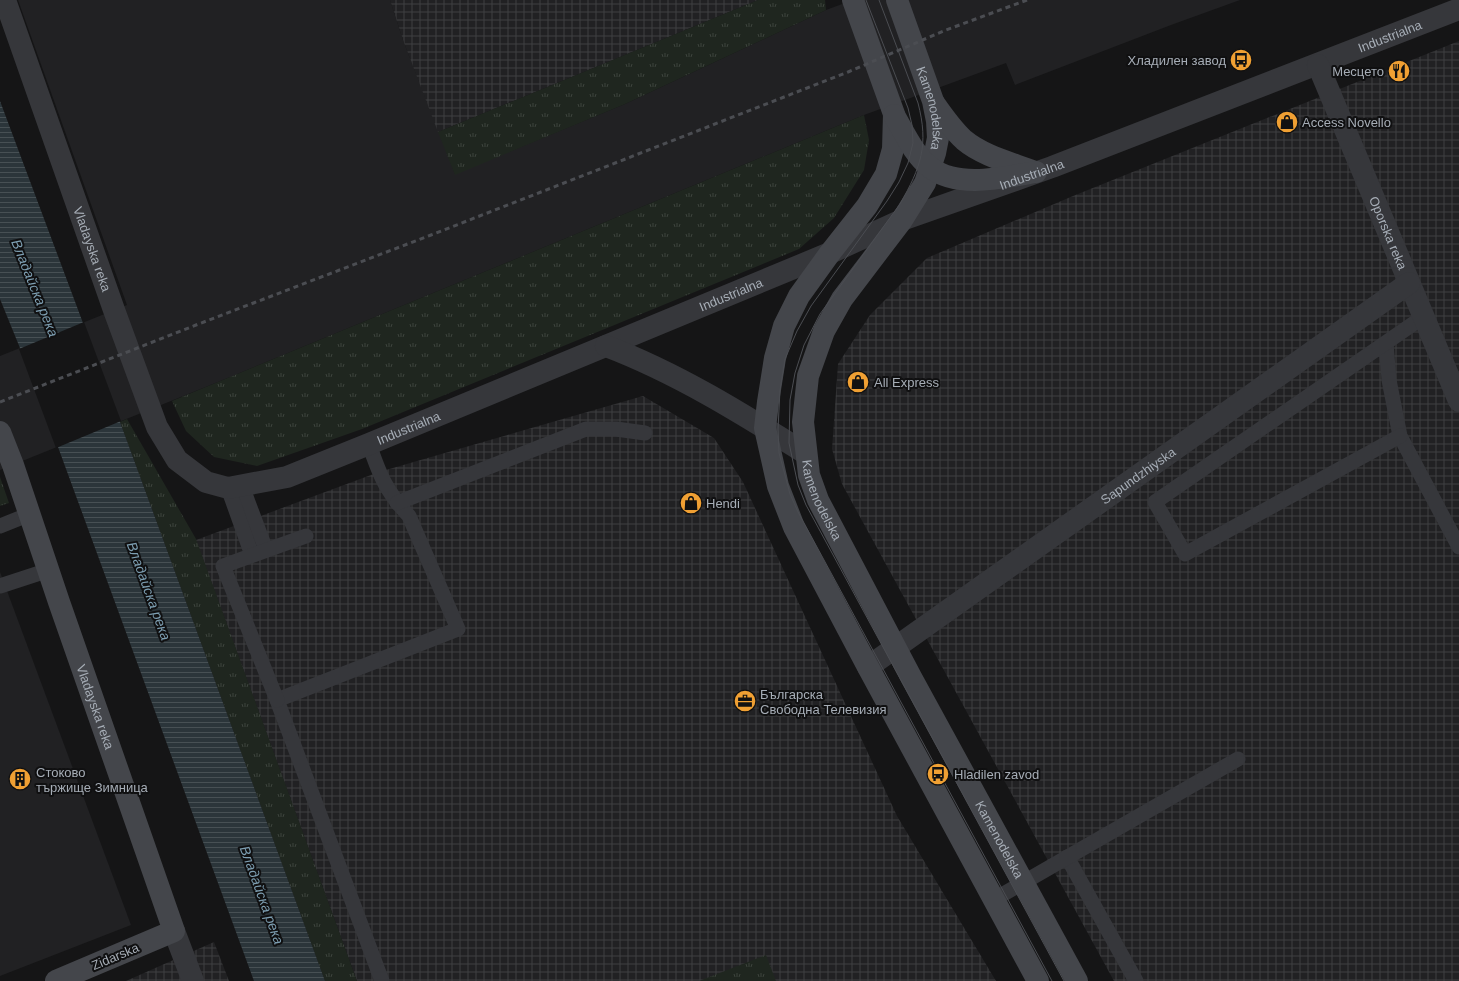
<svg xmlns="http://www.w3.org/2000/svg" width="1459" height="981" font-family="Helvetica,sans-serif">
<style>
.built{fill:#212123}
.industrial{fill:url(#industrial-grid)}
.grass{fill:url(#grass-tufts)}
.water{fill:url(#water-rules)}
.pier{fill:#151516}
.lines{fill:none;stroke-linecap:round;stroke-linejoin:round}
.lane{stroke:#36373b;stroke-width:15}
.street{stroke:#36373b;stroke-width:22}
.secondary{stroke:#44464b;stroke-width:22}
.tram{stroke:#4b4d52;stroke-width:1}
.rail{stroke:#4b4d52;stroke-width:3;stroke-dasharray:5 4;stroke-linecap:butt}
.labels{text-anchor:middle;stroke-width:4;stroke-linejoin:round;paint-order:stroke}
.street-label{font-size:13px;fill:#a6adb6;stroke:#101011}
.poi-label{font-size:13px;fill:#a6adb6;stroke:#101011;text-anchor:start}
.water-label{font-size:14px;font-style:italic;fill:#7d9eb1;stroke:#101011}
</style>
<defs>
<pattern id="industrial-grid" width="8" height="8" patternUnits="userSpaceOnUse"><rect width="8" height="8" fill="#212123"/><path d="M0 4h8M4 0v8" fill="none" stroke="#3e3f41"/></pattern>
<pattern id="grass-tufts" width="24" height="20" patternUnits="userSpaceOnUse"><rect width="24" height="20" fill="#1f261f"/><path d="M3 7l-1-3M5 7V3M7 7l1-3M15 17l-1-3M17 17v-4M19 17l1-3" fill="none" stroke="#3d433d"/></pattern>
<pattern id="water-rules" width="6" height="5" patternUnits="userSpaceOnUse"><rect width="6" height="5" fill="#2b353a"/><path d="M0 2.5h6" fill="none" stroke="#475054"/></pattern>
</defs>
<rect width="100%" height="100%" fill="#151516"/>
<g class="built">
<polygon points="18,0 390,0 403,40 455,174 625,104 826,10 853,0 1240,0 1171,25 1015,85 1006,63 864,115 218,382 0,470 0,356 127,305"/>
<polygon points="0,572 131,925 0,976"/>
</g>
<g class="industrial">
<polygon points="390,0 758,0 438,132 403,40"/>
<polygon points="1459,41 1459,981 1114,981 842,484 832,449 838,364 870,315 927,258 1073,196"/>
<polygon points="643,396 714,438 743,482 897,816 996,981 357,981 196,540 379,472"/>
<polygon points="214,942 229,981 126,981"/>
</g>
<g class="grass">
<polygon points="758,0 825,0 826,10 625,104 455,175 438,132"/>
<polygon points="864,115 869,140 864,170 834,218 799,249 362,429 257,466 214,457 186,431 172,401"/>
<polygon points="127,419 196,539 357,981 325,981 120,422"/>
<polygon points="0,477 9,503 0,506"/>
<polygon points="766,955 776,981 699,981"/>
</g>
<polygon class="water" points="0,101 120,422 325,981 254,981 58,447 20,348 0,299"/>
<polygon class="pier" points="84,322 121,421 56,448 19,349"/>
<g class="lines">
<g class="lane">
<polyline points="1386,343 1389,380 1400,436 1459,547"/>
<polyline points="1400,436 1185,554 1155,502 1423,317"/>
<path d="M369,444C380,476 386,491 409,516L458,629L277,700L382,981"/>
<polyline points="242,486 266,550"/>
<polyline points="228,488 252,555"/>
<polyline points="397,503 586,429 616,429 645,433"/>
<polyline points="0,526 30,514"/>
<polyline points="0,586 49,570"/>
<polyline points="277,700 223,566 306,536"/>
<polyline points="1067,857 1136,981"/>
<polyline points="993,900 1238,759"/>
</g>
<g class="street">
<path id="s1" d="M5,0L114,310L157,427L177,460L206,482L228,488L287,477L369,444L830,253L902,220L1052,167L1459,9"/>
<path id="s2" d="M1318,65L1459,401"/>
<path d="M606,346C677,373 741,413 805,453"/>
<path id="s3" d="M868,667L1409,283"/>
<polyline points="174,931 193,981"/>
</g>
<g class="secondary">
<polyline points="853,0 894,114 893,149 886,174 867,206 830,253 799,296 784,326 775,358 768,402 765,428 778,486 794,527 868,667 1038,981"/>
<path id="s4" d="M897,0L933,101L937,121L938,138L935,153L925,183L902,220L842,299L824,331L808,376L803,422L809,475L818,500L911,677L1077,981"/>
<path d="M934,103C943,116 952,129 964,140C983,156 1012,163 1035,172"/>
<path d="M894,115C905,134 914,155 931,168C959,189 1005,177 1036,172"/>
<path id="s5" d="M0,432L13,465L59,602L174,931L56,981"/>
</g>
<g class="tram">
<polyline points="866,0 908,108 912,125 913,143 908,163 899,182 887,201 811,306 797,331 785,359 780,390 778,429 779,453 790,494 798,512 1052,981"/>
<path d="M879,0L918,103C929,145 921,167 900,204L820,314L804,345L795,373L790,400L789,443L798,485L806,505L1064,981"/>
</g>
<polyline class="rail" points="0,402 196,325 431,235 848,72 946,30 1027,0"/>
</g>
<defs>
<g id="bus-disc" transform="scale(1.15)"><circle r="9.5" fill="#f0a033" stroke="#101011"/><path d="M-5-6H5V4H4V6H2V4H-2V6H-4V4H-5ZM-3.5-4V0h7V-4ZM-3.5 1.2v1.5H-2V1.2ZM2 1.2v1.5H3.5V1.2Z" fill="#111"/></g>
<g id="restaurant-disc" transform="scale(1.15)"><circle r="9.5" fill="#f0a033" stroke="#101011"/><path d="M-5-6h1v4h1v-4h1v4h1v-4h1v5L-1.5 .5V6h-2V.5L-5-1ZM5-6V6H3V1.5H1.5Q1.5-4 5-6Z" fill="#111"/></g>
<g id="shop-disc" transform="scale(1.15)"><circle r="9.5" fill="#f0a033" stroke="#101011"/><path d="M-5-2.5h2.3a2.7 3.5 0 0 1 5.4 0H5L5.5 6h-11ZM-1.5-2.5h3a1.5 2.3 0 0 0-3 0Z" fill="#111"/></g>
<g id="office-disc" transform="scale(1.15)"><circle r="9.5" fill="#f0a033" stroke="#101011"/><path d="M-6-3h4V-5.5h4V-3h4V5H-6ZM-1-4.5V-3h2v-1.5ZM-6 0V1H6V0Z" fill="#111"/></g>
<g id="building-disc" transform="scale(1.15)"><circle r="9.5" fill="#f0a033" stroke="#101011"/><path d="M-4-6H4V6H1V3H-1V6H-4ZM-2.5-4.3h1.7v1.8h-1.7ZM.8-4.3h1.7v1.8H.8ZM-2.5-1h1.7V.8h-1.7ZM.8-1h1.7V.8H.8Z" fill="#111"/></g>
</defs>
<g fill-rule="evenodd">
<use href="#bus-disc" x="1241" y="60"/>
<use href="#restaurant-disc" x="1399" y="71"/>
<use href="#shop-disc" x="1287" y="122"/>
<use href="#shop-disc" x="858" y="382"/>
<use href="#shop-disc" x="691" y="503"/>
<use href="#office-disc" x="745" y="701"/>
<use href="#bus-disc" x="938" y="774"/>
<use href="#building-disc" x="20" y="779"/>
</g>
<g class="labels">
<g class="street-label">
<text dy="5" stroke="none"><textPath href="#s1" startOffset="1799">Industrialna</textPath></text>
<text dy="5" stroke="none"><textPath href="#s4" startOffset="114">Kamenodelska</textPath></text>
<text dy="5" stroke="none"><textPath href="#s1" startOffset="1415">Industrialna</textPath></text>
<text dy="5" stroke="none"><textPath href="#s2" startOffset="182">Oporska reka</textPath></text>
<text dy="5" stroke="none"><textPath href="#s1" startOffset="264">Vladayska reka</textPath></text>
<text dy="5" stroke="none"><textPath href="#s1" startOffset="1091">Industrialna</textPath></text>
<text dy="5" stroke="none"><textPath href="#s1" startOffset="742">Industrialna</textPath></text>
<text dy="5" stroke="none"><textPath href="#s3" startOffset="331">Sapundzhiyska</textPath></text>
<text dy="5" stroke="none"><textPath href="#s4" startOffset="546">Kamenodelska</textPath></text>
<text dy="5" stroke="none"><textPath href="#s5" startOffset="291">Vladayska reka</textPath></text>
<text dy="5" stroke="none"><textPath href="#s4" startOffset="930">Kamenodelska</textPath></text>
<text transform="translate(115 956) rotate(-23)" y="5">Zidarska</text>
</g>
<g class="poi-label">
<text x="1226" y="65" text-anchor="end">Хладилен завод</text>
<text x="1384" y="76" text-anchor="end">Месцето</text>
<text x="1302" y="127">Access Novello</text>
<text x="874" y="387">All Express</text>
<text x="706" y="508">Hendi</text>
<text x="760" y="699">Българска<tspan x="760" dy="15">Свободна Телевизия</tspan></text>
<text x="36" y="777">Стоково<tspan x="36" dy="15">тържище Зимница</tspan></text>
<text x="954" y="779">Hladilen zavod</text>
</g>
<g class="water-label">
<text transform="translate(35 288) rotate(68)" y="5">Владайска река</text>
<text transform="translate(149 591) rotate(70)" y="5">Владайска река</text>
<text transform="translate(262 895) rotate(70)" y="5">Владайска река</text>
</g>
</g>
</svg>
